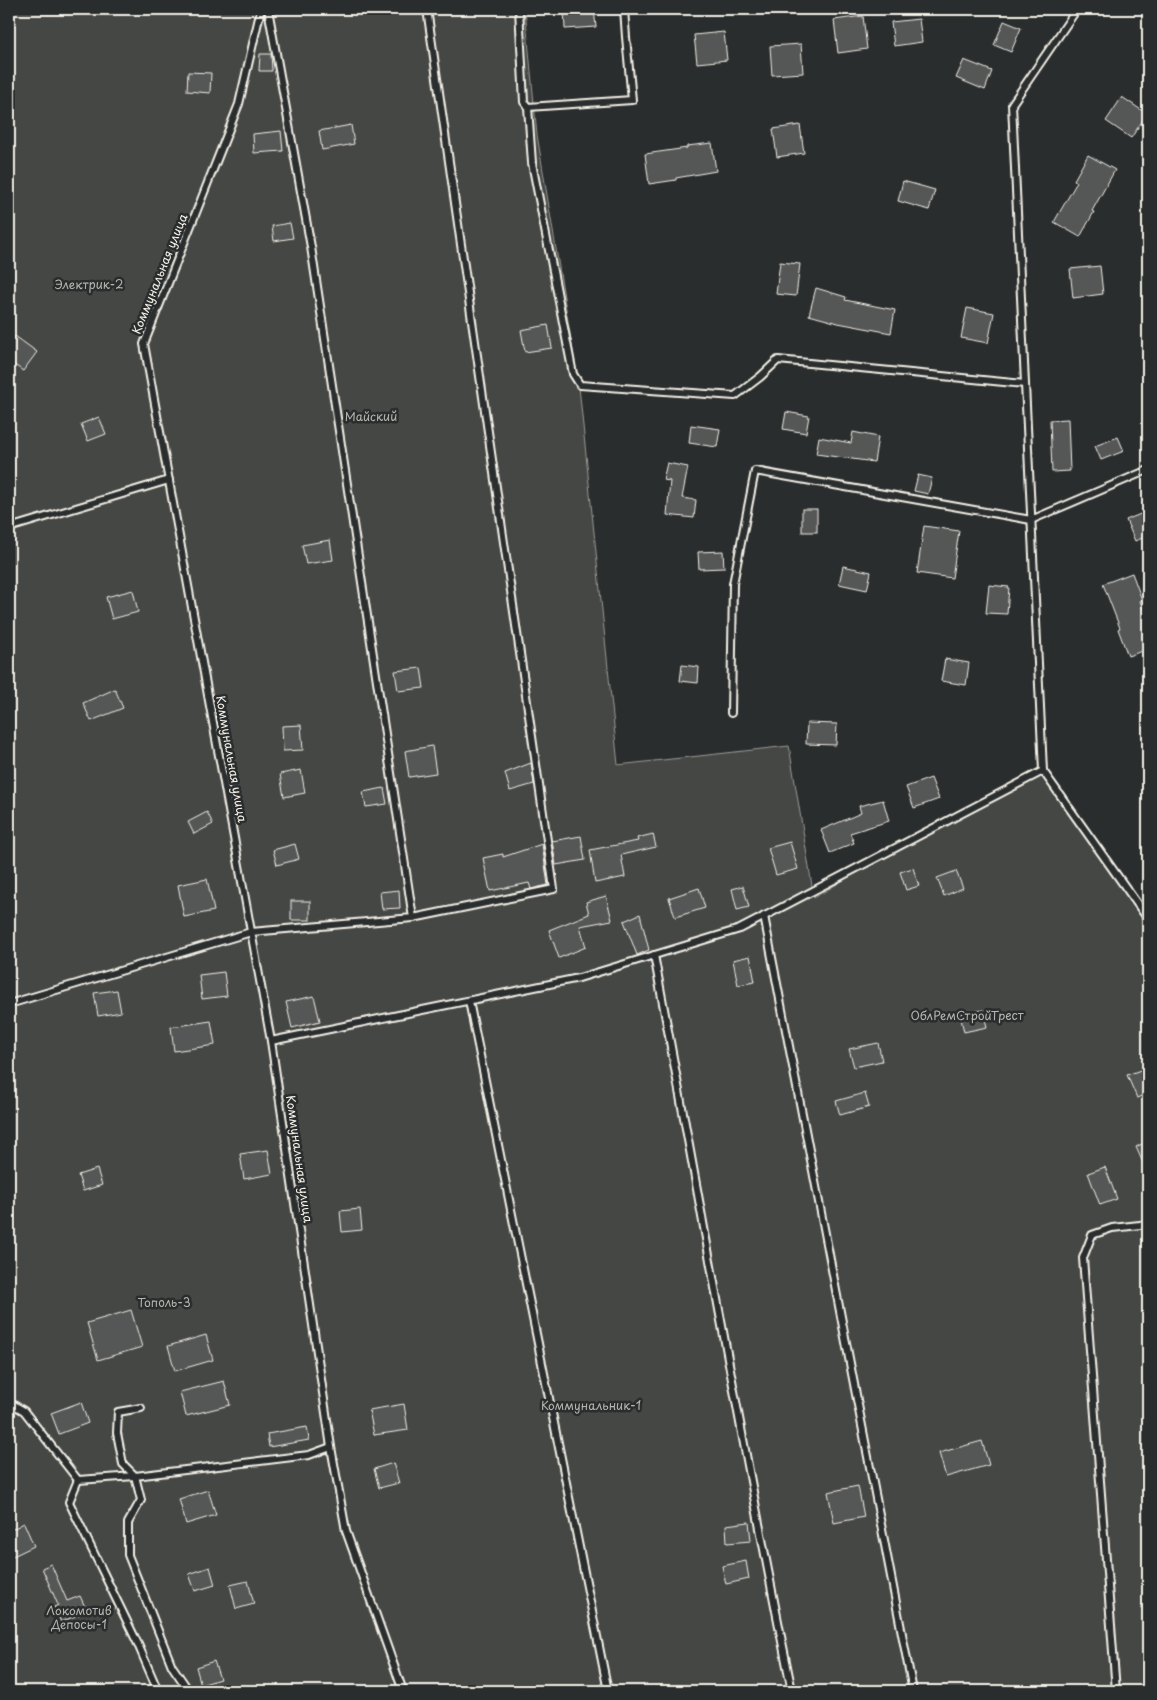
<svg xmlns="http://www.w3.org/2000/svg" width="1157" height="1700" font-family="'Playpen Sans',sans-serif">
<style>
.green{fill:#444645;stroke:#9c9c96}
.building{fill:#555756;stroke:#f4f1e8}
.lines{fill:none;stroke-linecap:round;stroke-linejoin:round}
.lane-casing{stroke:#f4f1e8;stroke-width:10}
.lane{stroke:#2a2d2e;stroke-width:6}
.labels{text-anchor:middle;stroke-width:5;stroke-linejoin:round;paint-order:stroke}
.street-label{font-size:12px;fill:#f4f1e8;stroke:#2a2d2e}
.park-label{font-size:12px;fill:#b6b5af;stroke:#2a2d2e}
</style>
<rect width="100%" height="100%" fill="#2a2d2e"/>
<filter id="ink" filterUnits="userSpaceOnUse"><feTurbulence type="fractalNoise" baseFrequency=".02" numOctaves="2"/><feDisplacementMap in="SourceGraphic" scale="10" xChannelSelector="R" yChannelSelector="G"/><feConvolveMatrix kernelMatrix="1 2 1 2 8 2 1 2 1" color-interpolation-filters="sRGB"/></filter>
<g filter="url(#ink)">
<polygon class="green" points="9,9 525,9 537,135 579,387 618,765 789,746 814,898 914,837 1043,771 1148,919 1148,1691 9,1691"/>
<g class="building">
<polygon points="564,9 594,9 596,27 565,29"/>
<polygon points="863,16 867,49 838,53 834,20"/>
<polygon points="919,19 922,42 894,46 891,22"/>
<polygon points="1004,21 1021,28 1011,52 994,45"/>
<polygon points="724,32 727,60 697,63 694,35"/>
<polygon points="801,44 803,73 772,75 770,46"/>
<polygon points="260,54 271,54 272,71 259,71"/>
<polygon points="964,60 992,71 985,90 956,78"/>
<polygon points="188,72 211,73 210,93 187,91"/>
<polygon points="1122,97 1147,114 1131,138 1106,121"/>
<polygon points="351,125 354,144 322,150 319,131"/>
<polygon points="800,125 804,153 777,157 773,129"/>
<polygon points="281,131 283,151 254,153 253,134"/>
<polygon points="712,143 716,171 676,178 676,180 649,184 645,154 687,148 687,146"/>
<polygon points="1088,155 1115,170 1092,211 1094,212 1080,237 1054,222 1077,182 1074,180"/>
<polygon points="903,181 935,190 929,210 898,201"/>
<polygon points="290,223 293,238 274,241 272,226"/>
<polygon points="780,262 800,264 796,296 776,294"/>
<polygon points="1100,266 1103,294 1073,298 1070,269"/>
<polygon points="816,288 846,297 845,300 895,310 891,333 838,323 809,315"/>
<polygon points="967,308 994,313 988,343 961,338"/>
<polygon points="548,325 552,348 525,352 521,330"/>
<polygon points="15,336 37,352 23,371 9,361 9,344"/>
<polygon points="786,412 809,416 806,433 783,429"/>
<polygon points="99,417 106,434 88,441 81,424"/>
<polygon points="1068,419 1070,471 1052,472 1050,420"/>
<polygon points="691,425 720,429 717,447 689,443"/>
<polygon points="853,432 878,437 874,462 816,454 819,437 851,443"/>
<polygon points="1118,437 1124,451 1101,460 1095,446"/>
<polygon points="667,463 688,467 682,498 696,500 694,518 667,515 670,481 663,480"/>
<polygon points="918,475 932,478 928,494 914,491"/>
<rect x="802" y="509" width="15" height="23"/>
<polygon points="1143,513 1148,528 1148,536 1135,541 1126,520"/>
<polygon points="924,526 959,531 952,578 917,573"/>
<polygon points="330,540 333,560 306,564 302,545"/>
<polygon points="723,551 724,568 699,569 698,552"/>
<polygon points="843,566 871,572 867,590 839,584"/>
<polygon points="1132,573 1142,600 1140,601 1148,623 1148,649 1128,656 1118,629 1120,628 1103,584"/>
<polygon points="989,585 1009,587 1007,614 986,613"/>
<polygon points="133,590 138,612 112,619 106,597"/>
<polygon points="945,659 969,663 966,685 941,681"/>
<polygon points="682,665 699,667 698,683 680,681"/>
<polygon points="421,668 424,688 398,691 395,671"/>
<polygon points="115,689 123,708 91,721 83,703"/>
<polygon points="807,723 837,724 836,745 806,744"/>
<polygon points="301,725 303,750 283,751 282,726"/>
<polygon points="432,746 436,773 409,777 405,751"/>
<polygon points="531,763 534,784 510,791 505,773"/>
<polygon points="301,770 305,793 284,797 280,774"/>
<polygon points="931,778 939,799 914,808 906,787"/>
<polygon points="384,788 387,804 366,807 363,792"/>
<polygon points="883,800 889,821 850,833 854,843 830,853 821,830 861,813 859,806"/>
<polygon points="207,812 213,824 194,834 188,822"/>
<polygon points="653,834 656,847 621,855 625,877 595,883 590,850 638,841 637,838"/>
<polygon points="581,836 585,860 556,865 552,841"/>
<polygon points="790,842 798,869 776,875 768,848"/>
<polygon points="295,844 299,859 277,865 273,850"/>
<polygon points="542,844 548,885 531,889 529,883 490,891 483,858 503,854 503,857"/>
<polygon points="913,868 919,886 906,890 900,872"/>
<polygon points="956,871 963,888 944,896 937,878"/>
<polygon points="207,879 214,911 184,917 178,885"/>
<polygon points="743,886 749,907 737,910 732,889"/>
<polygon points="699,888 705,908 675,917 669,898"/>
<polygon points="399,890 400,908 382,909 380,892"/>
<polygon points="606,896 612,920 580,926 586,947 559,958 549,930 589,914 586,902"/>
<rect x="291" y="901" width="19" height="19"/>
<polygon points="640,914 649,950 637,955 624,921"/>
<polygon points="750,956 755,982 738,985 733,960"/>
<polygon points="224,972 227,996 202,999 199,975"/>
<polygon points="117,990 121,1012 98,1016 94,993"/>
<polygon points="314,996 320,1021 292,1028 286,1002"/>
<polygon points="983,1010 987,1027 964,1032 960,1014"/>
<polygon points="211,1021 215,1045 174,1051 171,1027"/>
<polygon points="878,1043 882,1061 854,1067 849,1049"/>
<polygon points="1146,1068 1148,1074 1148,1093 1137,1098 1127,1075"/>
<polygon points="865,1093 869,1107 840,1115 836,1101"/>
<polygon points="1148,1141 1148,1174 1136,1147"/>
<polygon points="268,1150 272,1174 244,1179 240,1154"/>
<polygon points="1105,1167 1117,1199 1100,1205 1088,1173"/>
<polygon points="97,1169 102,1185 83,1191 78,1175"/>
<polygon points="360,1209 362,1230 342,1232 340,1211"/>
<polygon points="131,1310 142,1347 98,1360 87,1323"/>
<polygon points="206,1335 213,1360 175,1371 168,1346"/>
<polygon points="224,1381 230,1405 186,1416 180,1392"/>
<polygon points="81,1402 88,1423 59,1434 51,1413"/>
<polygon points="404,1404 408,1430 374,1435 369,1410"/>
<polygon points="307,1427 309,1440 269,1447 267,1434"/>
<polygon points="982,1441 989,1465 946,1477 939,1453"/>
<polygon points="393,1463 399,1483 379,1488 374,1469"/>
<polygon points="858,1486 864,1517 834,1523 828,1492"/>
<polygon points="208,1490 216,1515 186,1524 179,1499"/>
<polygon points="749,1522 751,1541 727,1543 726,1525"/>
<polygon points="24,1523 34,1546 9,1558 9,1531"/>
<polygon points="746,1561 749,1579 726,1584 722,1566"/>
<polygon points="51,1564 67,1601 80,1596 87,1611 61,1622 54,1607 58,1605 42,1568"/>
<polygon points="210,1567 215,1585 195,1591 189,1574"/>
<polygon points="248,1581 254,1604 236,1609 230,1585"/>
<polygon points="214,1661 220,1679 201,1685 196,1667"/>
</g>
<g class="lines">
<g class="lane-casing">
<g id="lane">
<polyline points="261,9 239,104 144,344 271,1041 331,1447 346,1531 403,1691"/>
<polyline points="519,9 524,102 528,107 632,100 626,37 624,9"/>
<polyline points="528,107 532,163 573,374 580,385 735,396 760,377 778,360 1025,384"/>
<polyline points="9,528 169,480"/>
<polyline points="731,713 733,584 755,471 1031,520 1148,470"/>
<polyline points="1043,771 1012,104 1077,9"/>
<polyline points="764,916 913,1691"/>
<polyline points="413,918 554,889 427,9"/>
<path d="M654,955C700,1201 742,1447 792,1691"/>
<polyline points="469,1001 608,1691"/>
<polyline points="9,1004 251,932 413,918 311,247 268,9"/>
<polyline points="271,1041 579,978 740,929 1043,771 1148,919"/>
<polyline points="9,1402 24,1411 78,1480 135,1476 309,1455 331,1447"/>
<polyline points="141,1408 118,1412 117,1433 123,1464 135,1476 141,1500 128,1523 128,1555 172,1666 185,1685"/>
<polyline points="78,1480 69,1502 137,1642 158,1691"/>
<polyline points="1116,1691 1083,1258 1092,1235 1112,1228 1140,1225 1148,1223"/>
</g>
</g>
<use href="#lane" class="lane"/>
</g>
</g>
<g class="labels">
<g class="street-label">
<text transform="translate(160 274) rotate(-68)" y="4">Коммунальная улица</text>
<text transform="translate(231 759) rotate(80)" y="4">Коммунальная улица</text>
<text transform="translate(299 1159) rotate(82)" y="4">Коммунальная улица</text>
</g>
<g class="park-label">
<text x="89" y="289">Электрик-2</text>
<text x="371" y="421">Майский</text>
<text x="967" y="1020">ОблРемСтройТрест</text>
<text x="164" y="1307">Тополь-3</text>
<text x="591" y="1410">Коммунальник-1</text>
<text x="79" y="1615">Локомотив<tspan x="79" dy="14">Депосы-1</tspan></text>
</g>
</g>
<rect width="1157" height="1700" fill="none" stroke="#2a2d2e" stroke-width="30"/>
<rect x="15" y="15" width="1127" height="1670" fill="none" stroke="#f4f1e8" stroke-width="2" filter="url(#ink)"/>
</svg>
